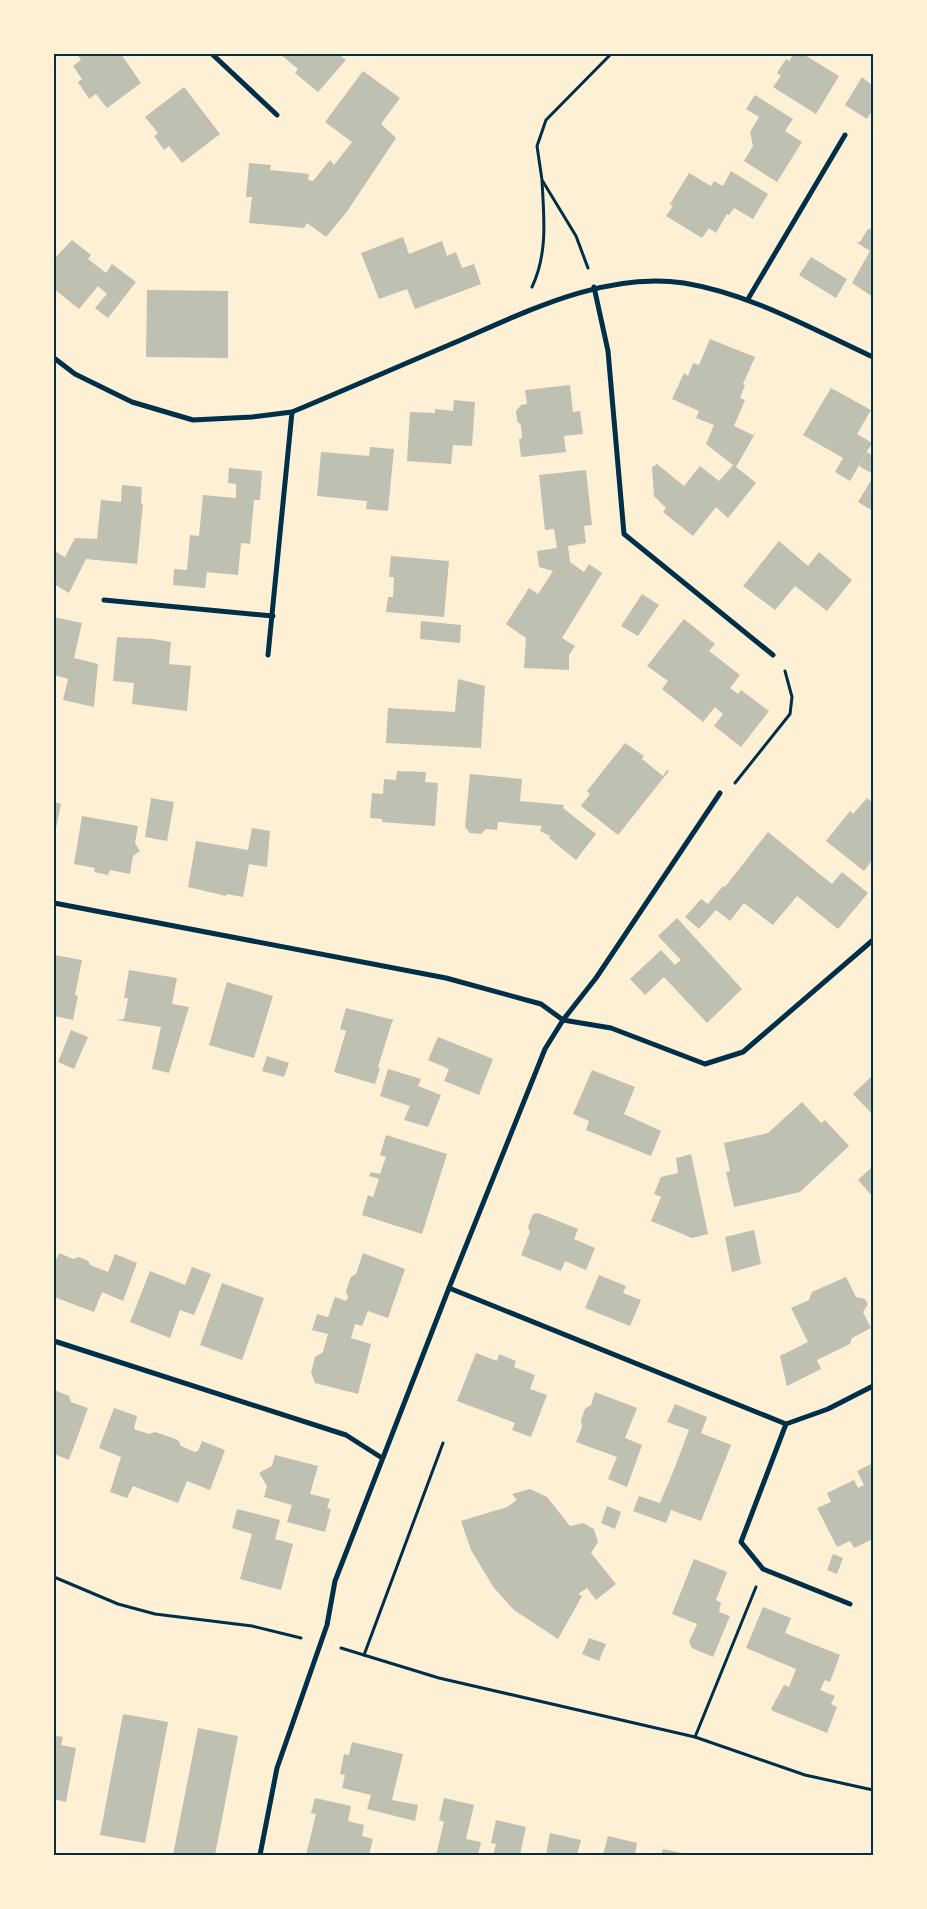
<svg xmlns="http://www.w3.org/2000/svg" width="927" height="1909" font-family="'Exo 2',sans-serif">
<style>
.building{fill:#bec0b2}
.lines{fill:none;stroke-linecap:round;stroke-linejoin:round}
.path{stroke:#003049;stroke-width:3}
.minor{stroke:#003049;stroke-width:5}
.neatline{fill:none;stroke:#003049;stroke-width:2}
</style>
<rect width="100%" height="100%" fill="#fdf0d5"/>
<g class="building">
<polygon points="77,54 121,54 141,83 107,108 96,94 89,99 78,82 82,79 73,66 81,60"/>
<polygon points="280,54 338,54 346,60 318,92 295,73 298,69"/>
<polygon points="794,54 803,54 839,76 816,114 773,87 781,76 777,73 786,59 789,61"/>
<polygon points="363,71 400,98 381,124 396,138 346,213 326,237 307,223 304,228 249,223 252,197 246,197 249,163 271,165 270,170 309,174 308,180 313,181 330,160 334,165 352,142 325,122"/>
<polygon points="862,77 873,86 873,109 867,119 845,105"/>
<polygon points="184,87 220,134 182,163 169,146 164,150 154,136 158,133 145,117"/>
<polygon points="755,95 793,119 785,131 802,142 777,182 744,161 753,146 750,132 759,117 746,109"/>
<polygon points="731,171 768,194 753,219 734,208 729,215 727,214 716,233 709,228 702,238 666,216 673,206 670,204 689,173 711,186 714,181 723,186"/>
<polygon points="873,228 873,297 852,283 870,251 856,242 860,242 868,229"/>
<polygon points="403,237 409,254 442,241 447,256 456,252 462,268 474,264 481,284 415,309 407,289 379,299 361,253"/>
<polygon points="72,240 91,255 88,259 106,273 112,264 136,282 108,318 95,308 107,294 98,286 79,309 54,289 54,259"/>
<polygon points="811,257 847,279 836,298 799,275"/>
<polygon points="147,290 228,291 228,358 146,357"/>
<polygon points="710,339 755,357 743,384 745,385 740,398 745,400 734,426 753,435 756,432 736,467 756,483 728,518 716,507 693,536 663,512 666,508 654,496 652,467 657,464 684,486 700,466 719,481 733,465 706,444 714,425 696,418 699,411 672,399 684,373 688,376 693,363 699,365"/>
<polygon points="570,385 573,412 580,411 583,434 564,436 566,452 521,457 519,439 522,438 521,425 517,421 516,411 521,405 527,404 525,390"/>
<polygon points="831,388 871,410 857,434 872,443 850,481 835,472 843,458 803,435"/>
<polygon points="454,400 475,402 472,446 453,445 451,464 407,461 410,412 435,413 435,409 453,411"/>
<polygon points="370,447 394,449 388,511 366,509 367,501 317,496 321,452 369,456"/>
<polygon points="867,452 873,456 873,474 859,466"/>
<polygon points="229,468 262,471 260,500 254,500 250,544 241,543 238,575 207,572 205,588 173,585 174,569 187,570 190,535 199,536 203,495 236,498 236,484 228,483"/>
<polygon points="586,470 592,525 584,526 586,543 568,546 570,562 584,572 589,564 602,573 562,638 575,646 569,655 569,670 524,668 526,638 506,624 529,588 538,594 553,571 539,567 537,551 557,548 554,529 545,530 539,475"/>
<polygon points="873,477 873,511 858,502"/>
<polygon points="122,485 142,487 141,504 143,504 137,564 86,559 69,593 54,584 54,551 65,557 75,538 97,539 101,500 121,502"/>
<polygon points="779,541 808,566 819,552 852,580 827,611 795,586 775,610 743,586"/>
<polygon points="391,556 449,561 444,617 386,612 388,597 393,597 394,577 389,577"/>
<polygon points="642,594 659,605 638,636 621,626"/>
<polygon points="54,617 82,623 74,658 98,664 94,707 63,700 68,679 54,675"/>
<polygon points="684,619 715,644 709,651 740,675 730,688 738,694 741,690 769,711 741,747 714,726 723,714 715,707 703,722 662,689 668,681 647,666"/>
<polygon points="421,621 461,625 460,643 420,639"/>
<polygon points="117,637 153,639 171,642 169,664 191,666 187,711 132,704 134,683 113,681"/>
<polygon points="458,679 485,686 481,748 386,743 388,708 455,712"/>
<polygon points="625,743 644,756 642,759 663,776 667,770 669,771 618,835 581,806 590,794 587,791"/>
<polygon points="397,771 426,772 425,782 438,783 435,826 382,822 382,819 370,818 372,793 383,794 384,779 396,780"/>
<polygon points="470,774 522,779 520,801 564,805 563,808 596,834 576,860 549,838 550,836 540,831 542,826 498,822 497,830 486,829 481,834 470,833 465,827"/>
<polygon points="151,798 174,802 167,841 145,837"/>
<polygon points="867,798 873,803 873,859 864,871 826,841 850,811 853,814"/>
<polygon points="54,802 61,804 55,833 54,833"/>
<polygon points="82,816 138,826 135,843 140,851 133,856 130,874 110,870 108,875 94,872 95,868 74,864"/>
<polygon points="252,828 270,831 267,867 249,864 243,897 226,894 226,896 188,887 196,841 248,850"/>
<polygon points="768,832 832,884 842,872 868,893 838,929 797,896 773,925 744,903 730,921 716,910 699,929 685,917 701,899 708,904 723,886 725,887"/>
<polygon points="677,918 742,989 707,1023 664,977 645,995 630,979 661,950 675,965 681,960 658,936"/>
<polygon points="54,955 82,960 75,995 78,996 73,1020 54,1016"/>
<polygon points="129,970 177,978 172,1004 189,1007 169,1073 152,1069 161,1027 116,1020 124,1019 128,998 124,998"/>
<polygon points="227,982 273,996 254,1058 209,1045"/>
<polygon points="346,1008 394,1020 392,1022 378,1067 380,1068 375,1084 334,1072 346,1031 340,1029"/>
<polygon points="71,1030 88,1037 74,1069 58,1062"/>
<polygon points="438,1037 493,1059 479,1095 444,1081 449,1069 428,1060"/>
<polygon points="267,1056 289,1063 284,1077 262,1071"/>
<polygon points="388,1069 421,1079 418,1086 441,1095 428,1127 404,1120 410,1106 380,1096"/>
<polygon points="592,1070 635,1087 624,1114 661,1131 651,1156 586,1130 589,1121 573,1114"/>
<polygon points="873,1075 873,1115 853,1094"/>
<polygon points="802,1102 821,1123 825,1120 849,1146 800,1192 734,1207 726,1172 730,1171 724,1143 768,1133"/>
<polygon points="386,1135 447,1154 422,1234 362,1215 368,1195 373,1197 379,1179 369,1176 371,1172 380,1174 386,1157 380,1155"/>
<polygon points="691,1154 708,1234 692,1238 651,1221 661,1197 654,1194 661,1177 678,1173 676,1158"/>
<polygon points="873,1166 873,1197 858,1180"/>
<polygon points="538,1213 578,1229 574,1239 595,1248 586,1270 565,1261 561,1271 521,1255 530,1232 528,1227 533,1214"/>
<polygon points="754,1230 761,1264 732,1272 725,1237"/>
<polygon points="59,1253 73,1259 79,1257 88,1261 90,1265 108,1272 115,1254 137,1263 123,1301 102,1292 94,1312 54,1297 54,1265"/>
<polygon points="363,1253 405,1269 388,1318 368,1311 362,1326 355,1324 351,1338 371,1344 358,1394 315,1383 311,1373 315,1357 323,1352 328,1334 312,1330 317,1314 328,1317 335,1297 346,1301 348,1297 346,1291 351,1277 356,1274"/>
<polygon points="192,1267 211,1274 194,1315 180,1310 170,1338 130,1322 150,1271 185,1285"/>
<polygon points="599,1275 626,1286 623,1293 641,1300 630,1326 585,1308"/>
<polygon points="846,1277 856,1297 865,1299 868,1304 863,1312 871,1328 852,1338 850,1344 817,1360 821,1369 787,1386 780,1356 808,1342 791,1308 809,1300 812,1292"/>
<polygon points="222,1283 264,1298 242,1360 200,1345"/>
<polygon points="476,1353 497,1361 499,1354 516,1361 514,1367 535,1375 530,1389 547,1395 531,1437 512,1430 515,1423 457,1401"/>
<polygon points="54,1390 69,1396 71,1402 88,1408 69,1460 54,1454"/>
<polygon points="595,1392 637,1408 625,1438 642,1445 627,1487 608,1479 617,1457 576,1442 582,1427 581,1420 585,1409 591,1405"/>
<polygon points="675,1404 707,1417 701,1433 731,1445 701,1521 671,1510 666,1523 633,1511 639,1496 660,1503 675,1467 689,1430 667,1422"/>
<polygon points="114,1408 137,1416 134,1429 149,1434 155,1432 167,1436 178,1440 181,1446 195,1452 198,1451 202,1441 225,1450 210,1490 187,1481 178,1503 133,1486 127,1498 110,1492 121,1457 99,1448"/>
<polygon points="275,1455 318,1466 310,1494 330,1499 327,1508 331,1509 325,1532 287,1522 292,1505 264,1497 267,1486 259,1473 272,1466"/>
<polygon points="871,1464 873,1469 873,1539 854,1548 850,1541 837,1547 817,1508 831,1502 827,1493 854,1480 858,1488 864,1485 857,1471"/>
<polygon points="530,1489 547,1497 570,1526 583,1523 594,1529 598,1542 591,1553 616,1584 596,1600 587,1588 578,1594 582,1596 558,1639 514,1610 494,1588 471,1550 461,1521 507,1507 517,1500 512,1494"/>
<polygon points="607,1506 621,1512 615,1529 601,1523"/>
<polygon points="237,1509 280,1520 275,1539 293,1544 281,1590 240,1579 252,1534 232,1528"/>
<polygon points="833,1554 843,1558 837,1574 827,1570"/>
<polygon points="694,1559 727,1572 716,1600 721,1603 719,1612 730,1616 713,1657 692,1648 689,1642 697,1624 672,1614"/>
<polygon points="763,1607 791,1618 785,1633 840,1655 830,1682 825,1680 820,1690 835,1696 831,1704 837,1707 827,1733 773,1711 771,1709 784,1685 789,1687 796,1669 746,1648"/>
<polygon points="589,1638 606,1644 599,1661 582,1654"/>
<polygon points="123,1714 168,1722 145,1843 100,1835"/>
<polygon points="198,1728 238,1736 215,1855 173,1855"/>
<polygon points="54,1735 63,1737 61,1745 76,1748 66,1802 54,1799"/>
<polygon points="352,1742 403,1754 392,1800 418,1805 415,1821 367,1809 371,1795 342,1788 345,1775 340,1774 344,1754 349,1755"/>
<polygon points="315,1798 351,1806 348,1821 364,1825 362,1836 373,1839 369,1855 306,1855 316,1814 311,1813"/>
<polygon points="444,1798 474,1805 466,1839 481,1842 478,1855 436,1855 444,1822 439,1820"/>
<polygon points="496,1820 526,1827 520,1855 493,1855 496,1844 491,1843"/>
<polygon points="550,1833 581,1840 577,1855 546,1855"/>
<polygon points="608,1836 637,1843 635,1855 603,1855"/>
<polygon points="663,1849 686,1854 686,1855 661,1855"/>
</g>
<g class="lines">
<g class="path">
<polyline points="588,268 576,236 542,180 537,146 546,120 611,54"/>
<path d="M532,287C548,253 544,218 542,181"/>
<polyline points="735,783 790,714 792,697 785,671"/>
<polyline points="54,1577 118,1604 155,1614 252,1626 301,1638"/>
<polyline points="341,1648 439,1678 695,1737 805,1775 873,1790"/>
<polyline points="364,1655 443,1443"/>
<polyline points="695,1737 756,1587"/>
</g>
<g class="minor">
<polyline points="212,54 277,115"/>
<polyline points="594,287 608,351 624,534 773,655"/>
<polyline points="748,299 845,135"/>
<path d="M54,358L75,374L132,402L193,420L252,417L292,412C345,390 397,367 449,345C522,314 602,271 684,283C751,294 812,329 873,357"/>
<polyline points="104,600 273,616"/>
<polyline points="268,655 292,412"/>
<polyline points="54,903 446,978 541,1004 563,1020 596,978 720,793"/>
<polyline points="449,1288 786,1424 828,1409 873,1386"/>
<polyline points="54,1341 346,1435 382,1458"/>
<polyline points="786,1424 741,1542 763,1569 850,1604"/>
<polyline points="260,1855 277,1768 327,1625 335,1581 449,1288 545,1049 563,1020 611,1028 705,1064 743,1052 873,940"/>
</g>
</g>
<rect width="927" height="1909" fill="none" stroke="#fdf0d5" stroke-width="110"/>
<rect x="55" y="55" width="817" height="1799" class="neatline"/>
</svg>
